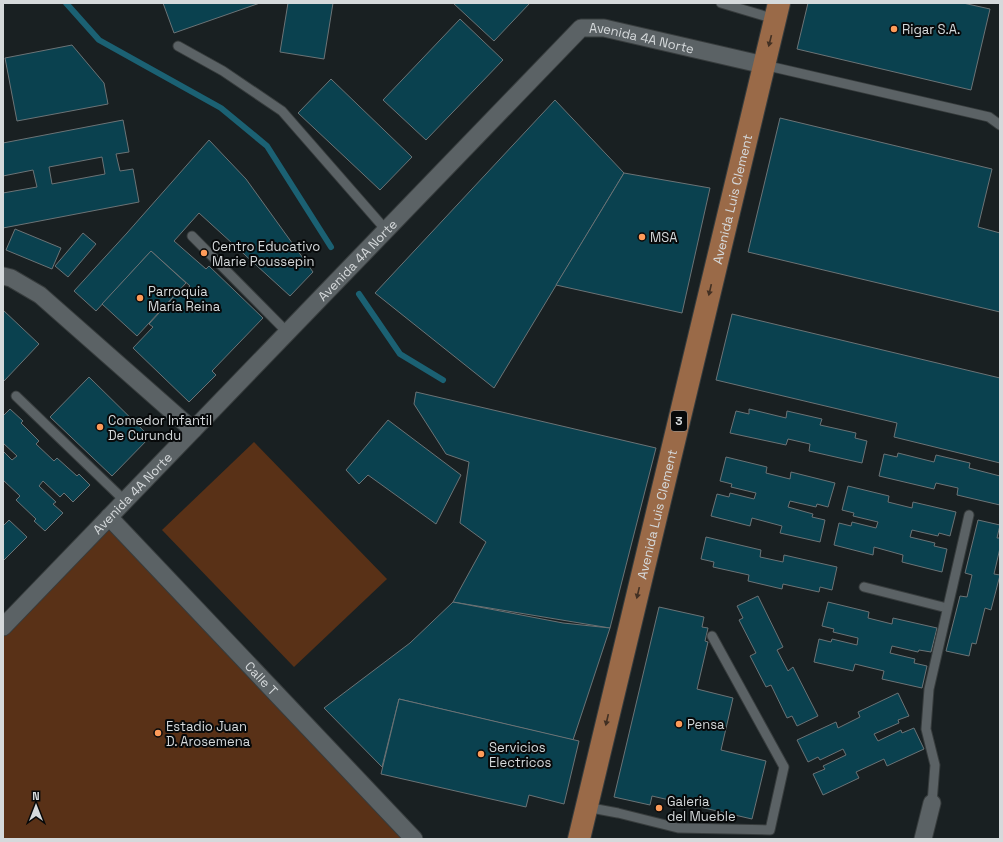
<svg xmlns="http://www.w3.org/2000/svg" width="1003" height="842" font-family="'Space Grotesk',sans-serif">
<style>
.green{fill:#593117}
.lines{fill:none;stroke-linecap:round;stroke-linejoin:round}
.stream{stroke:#1b6173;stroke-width:6}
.building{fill:#0a414f;stroke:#6b7376;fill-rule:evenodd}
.lane-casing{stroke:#373c3d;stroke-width:11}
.street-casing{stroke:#373c3d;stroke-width:19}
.primary-casing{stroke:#373c3d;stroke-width:24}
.lane{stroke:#5b6265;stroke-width:9}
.street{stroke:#5b6265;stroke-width:17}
.primary{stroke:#9a6a48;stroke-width:22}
.oneway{fill:#423023}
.poi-dot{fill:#fe9b59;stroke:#07090a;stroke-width:1.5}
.labels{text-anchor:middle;stroke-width:4;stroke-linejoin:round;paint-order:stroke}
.shield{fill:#07090a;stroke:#979b9c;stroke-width:1}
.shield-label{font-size:12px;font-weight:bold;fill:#d5d9db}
.poi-label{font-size:13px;fill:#d5d9db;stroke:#07090a;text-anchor:start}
.street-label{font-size:13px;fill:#d5d9db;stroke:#07090a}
</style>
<rect width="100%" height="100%" fill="#192022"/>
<g class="green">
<polygon points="254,442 387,579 294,667 162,530"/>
<polygon points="109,517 414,839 3,839 3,627"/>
</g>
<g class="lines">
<g class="stream">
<polyline points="66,3 99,40 221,108 267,146 331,247"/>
<polyline points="359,294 400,354 443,380"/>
</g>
</g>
<g class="building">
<polygon points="163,3 260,3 174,33"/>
<polygon points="288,3 333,3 324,59 280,52"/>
<polygon points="453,3 530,3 494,41"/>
<polygon points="808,3 963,3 990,9 971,90 797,49"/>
<polygon points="460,19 503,60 426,140 383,100"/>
<polygon points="72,45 104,83 108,104 17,121 5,58"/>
<polygon points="331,79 412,157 380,190 298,113"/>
<polygon points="555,100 624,173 494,388 375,293"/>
<polygon points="780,118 992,169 978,227 1000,233 1000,312 748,252"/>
<path d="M123,120L129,152L116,154L120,171L133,169L139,202L3,228V193L37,187L33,170L3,176V143ZM102,157L105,174L52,184L49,167Z"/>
<polygon points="209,140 246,179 313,272 290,296 199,213 174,241 206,269 209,266 263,318 212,371 216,375 189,402 133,348 153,327 149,324 178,292 181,294 190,286 151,251 96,311 74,291 127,233"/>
<polygon points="624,173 710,188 682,313 556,285"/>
<polygon points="15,229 61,248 52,269 6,250"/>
<polygon points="83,233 96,244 68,277 55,266"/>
<polygon points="151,251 186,283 137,336 102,304"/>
<polygon points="3,310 39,344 4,381 3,381"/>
<polygon points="732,314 1000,378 1000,463 894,437 897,423 716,380"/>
<polygon points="89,377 150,437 112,476 50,417"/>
<polygon points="416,392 656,448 610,628 453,602 486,542 460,523 469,462 446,454 414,404"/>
<polygon points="10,409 23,421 21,423 39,441 36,444 54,461 57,458 77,476 79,474 90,485 73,502 64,493 60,497 43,481 39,486 56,502 53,504 63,513 45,531 34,521 36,519 16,500 20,496 3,480 3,451 12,460 17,456 3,443 3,416"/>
<polygon points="749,409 786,418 787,411 822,419 820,425 856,433 855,438 867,441 862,463 809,451 810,444 788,439 786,445 730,433 736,411 749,414"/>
<polygon points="388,420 461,475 436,524 368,475 359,484 346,470"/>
<polygon points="898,453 934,462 936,455 970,463 969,468 1000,476 1000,505 957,495 958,488 936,483 934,489 879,476 884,454 897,457"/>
<polygon points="726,457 767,467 766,473 790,479 791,472 835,483 828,507 817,504 816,507 790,501 788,507 813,514 812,517 825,520 820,542 780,533 782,526 752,518 750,526 711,516 717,494 729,497 730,493 754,499 756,493 731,487 732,484 720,481"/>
<polygon points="848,486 889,496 888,502 912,508 913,502 956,512 950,536 939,533 938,536 912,530 910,537 935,543 934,546 947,549 942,572 902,562 903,555 874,547 873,555 834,545 839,523 851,526 852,522 876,528 878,522 853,516 854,513 842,510"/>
<polygon points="9,520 27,537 3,561 3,526"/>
<polygon points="978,520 1000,525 997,538 1000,538 1000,548 994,574 1000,575 991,610 985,608 976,644 972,643 969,656 946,651 960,596 967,597 972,575 965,573"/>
<polygon points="706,537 761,550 760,557 783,562 784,555 837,567 832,590 820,587 819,592 783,584 782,589 748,581 749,575 713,567 714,562 701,559"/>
<polygon points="758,596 783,647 777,650 788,671 793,667 818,716 797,726 792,716 787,718 771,685 766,687 750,656 756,653 739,620 743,618 737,606"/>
<polygon points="453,602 563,623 610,628 573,740 399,699 382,767 324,708 410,643"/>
<polygon points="828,602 869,612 868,618 892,624 893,618 937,628 931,652 919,650 918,652 892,646 890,653 915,659 914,663 927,666 922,688 882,679 884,671 855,664 853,671 814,662 819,639 831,642 832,639 857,645 858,638 833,632 834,629 822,626"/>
<polygon points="659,607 704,617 702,627 708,628 705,641 708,642 697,689 733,698 721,750 766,761 752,819 652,796 650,805 614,797"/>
<polygon points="898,693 909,716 898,720 899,723 874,734 878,741 901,730 902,733 914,728 924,749 887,766 884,759 856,772 859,778 823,795 813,774 825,769 823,766 846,755 843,749 820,760 818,757 808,762 797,740 836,722 838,728 860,717 858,712"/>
<polygon points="399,699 579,741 564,804 529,795 526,807 381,774"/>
</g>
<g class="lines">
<g class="lane-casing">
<g id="lane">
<polyline points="721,3 775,19"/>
<polyline points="178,46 223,71 282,111 386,230"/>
<polyline points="764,65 989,117 1000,125"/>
<polyline points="192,236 287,332"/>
<polyline points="16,396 125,501"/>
<polyline points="864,587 947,608"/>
<polyline points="932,803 935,765 926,729 929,689 969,515"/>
<polyline points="586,807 618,813 678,828 770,830 784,767 712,636"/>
</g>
</g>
<g class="street-casing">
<g id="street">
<polyline points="3,276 11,278 40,295 193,430"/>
<path id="s1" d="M109,517L414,839"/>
<path id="s2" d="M3,627L581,28H604L764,65"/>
<polyline points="923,839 932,803"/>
</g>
</g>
<g class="primary-casing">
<g id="primary">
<path id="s3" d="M579,839L779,3"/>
</g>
</g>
<use href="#lane" class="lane"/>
<use href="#street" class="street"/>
<use href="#primary" class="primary"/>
</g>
<defs><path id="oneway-solid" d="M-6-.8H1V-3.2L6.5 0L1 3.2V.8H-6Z"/></defs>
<g class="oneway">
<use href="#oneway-solid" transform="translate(770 41) rotate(104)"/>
<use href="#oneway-solid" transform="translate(710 290) rotate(103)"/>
<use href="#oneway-solid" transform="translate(638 593) rotate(103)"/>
<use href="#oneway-solid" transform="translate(607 720) rotate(103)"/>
</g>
<g class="poi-dot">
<circle cx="894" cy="29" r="4"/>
<circle cx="642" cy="237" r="4"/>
<circle cx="204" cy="253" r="4"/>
<circle cx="140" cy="298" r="4"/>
<circle cx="100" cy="427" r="4"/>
<circle cx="679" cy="724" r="4"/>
<circle cx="158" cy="733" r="4"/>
<circle cx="481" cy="754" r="4"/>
<circle cx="659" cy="808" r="4"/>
</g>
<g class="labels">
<rect class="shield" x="671" y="411" width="16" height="20" rx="3"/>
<g class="shield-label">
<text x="679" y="425">3</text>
</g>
<g class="poi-label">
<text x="902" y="34">Rigar S.A.</text>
<text x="650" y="242">MSA</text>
<text x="212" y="251">Centro Educativo<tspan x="212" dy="15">Marie Poussepin</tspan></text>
<text x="148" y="296">Parroquia<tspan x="148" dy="15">María Reina</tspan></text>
<text x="108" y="425">Comedor Infantil<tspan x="108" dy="15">De Curundu</tspan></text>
<text x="687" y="729">Pensa</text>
<text x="166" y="731">Estadio Juan<tspan x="166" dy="15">D. Arosemena</tspan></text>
<text x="489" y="752">Servicios<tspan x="489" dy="15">Electricos</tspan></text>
<text x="667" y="806">Galeria<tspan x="667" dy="15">del Mueble</tspan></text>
</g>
<g class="street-label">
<text dy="5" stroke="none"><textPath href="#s2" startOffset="894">Avenida 4A Norte</textPath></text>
<text dy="5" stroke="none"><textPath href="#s3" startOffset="658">Avenida Luis Clement</textPath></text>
<text dy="5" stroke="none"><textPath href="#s2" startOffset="510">Avenida 4A Norte</textPath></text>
<text dy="5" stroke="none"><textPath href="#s2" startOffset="186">Avenida 4A Norte</textPath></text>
<text dy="5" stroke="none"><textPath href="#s3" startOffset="334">Avenida Luis Clement</textPath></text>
<text dy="5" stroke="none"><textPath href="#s1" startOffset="222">Calle T</textPath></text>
</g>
</g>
<rect width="1003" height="842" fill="none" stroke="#d5d9db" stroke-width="8"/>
<g transform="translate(36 806)" stroke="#07090a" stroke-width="3" paint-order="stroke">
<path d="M0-3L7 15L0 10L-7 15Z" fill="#d5d9db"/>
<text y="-6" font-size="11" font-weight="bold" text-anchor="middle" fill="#d5d9db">N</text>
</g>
</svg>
